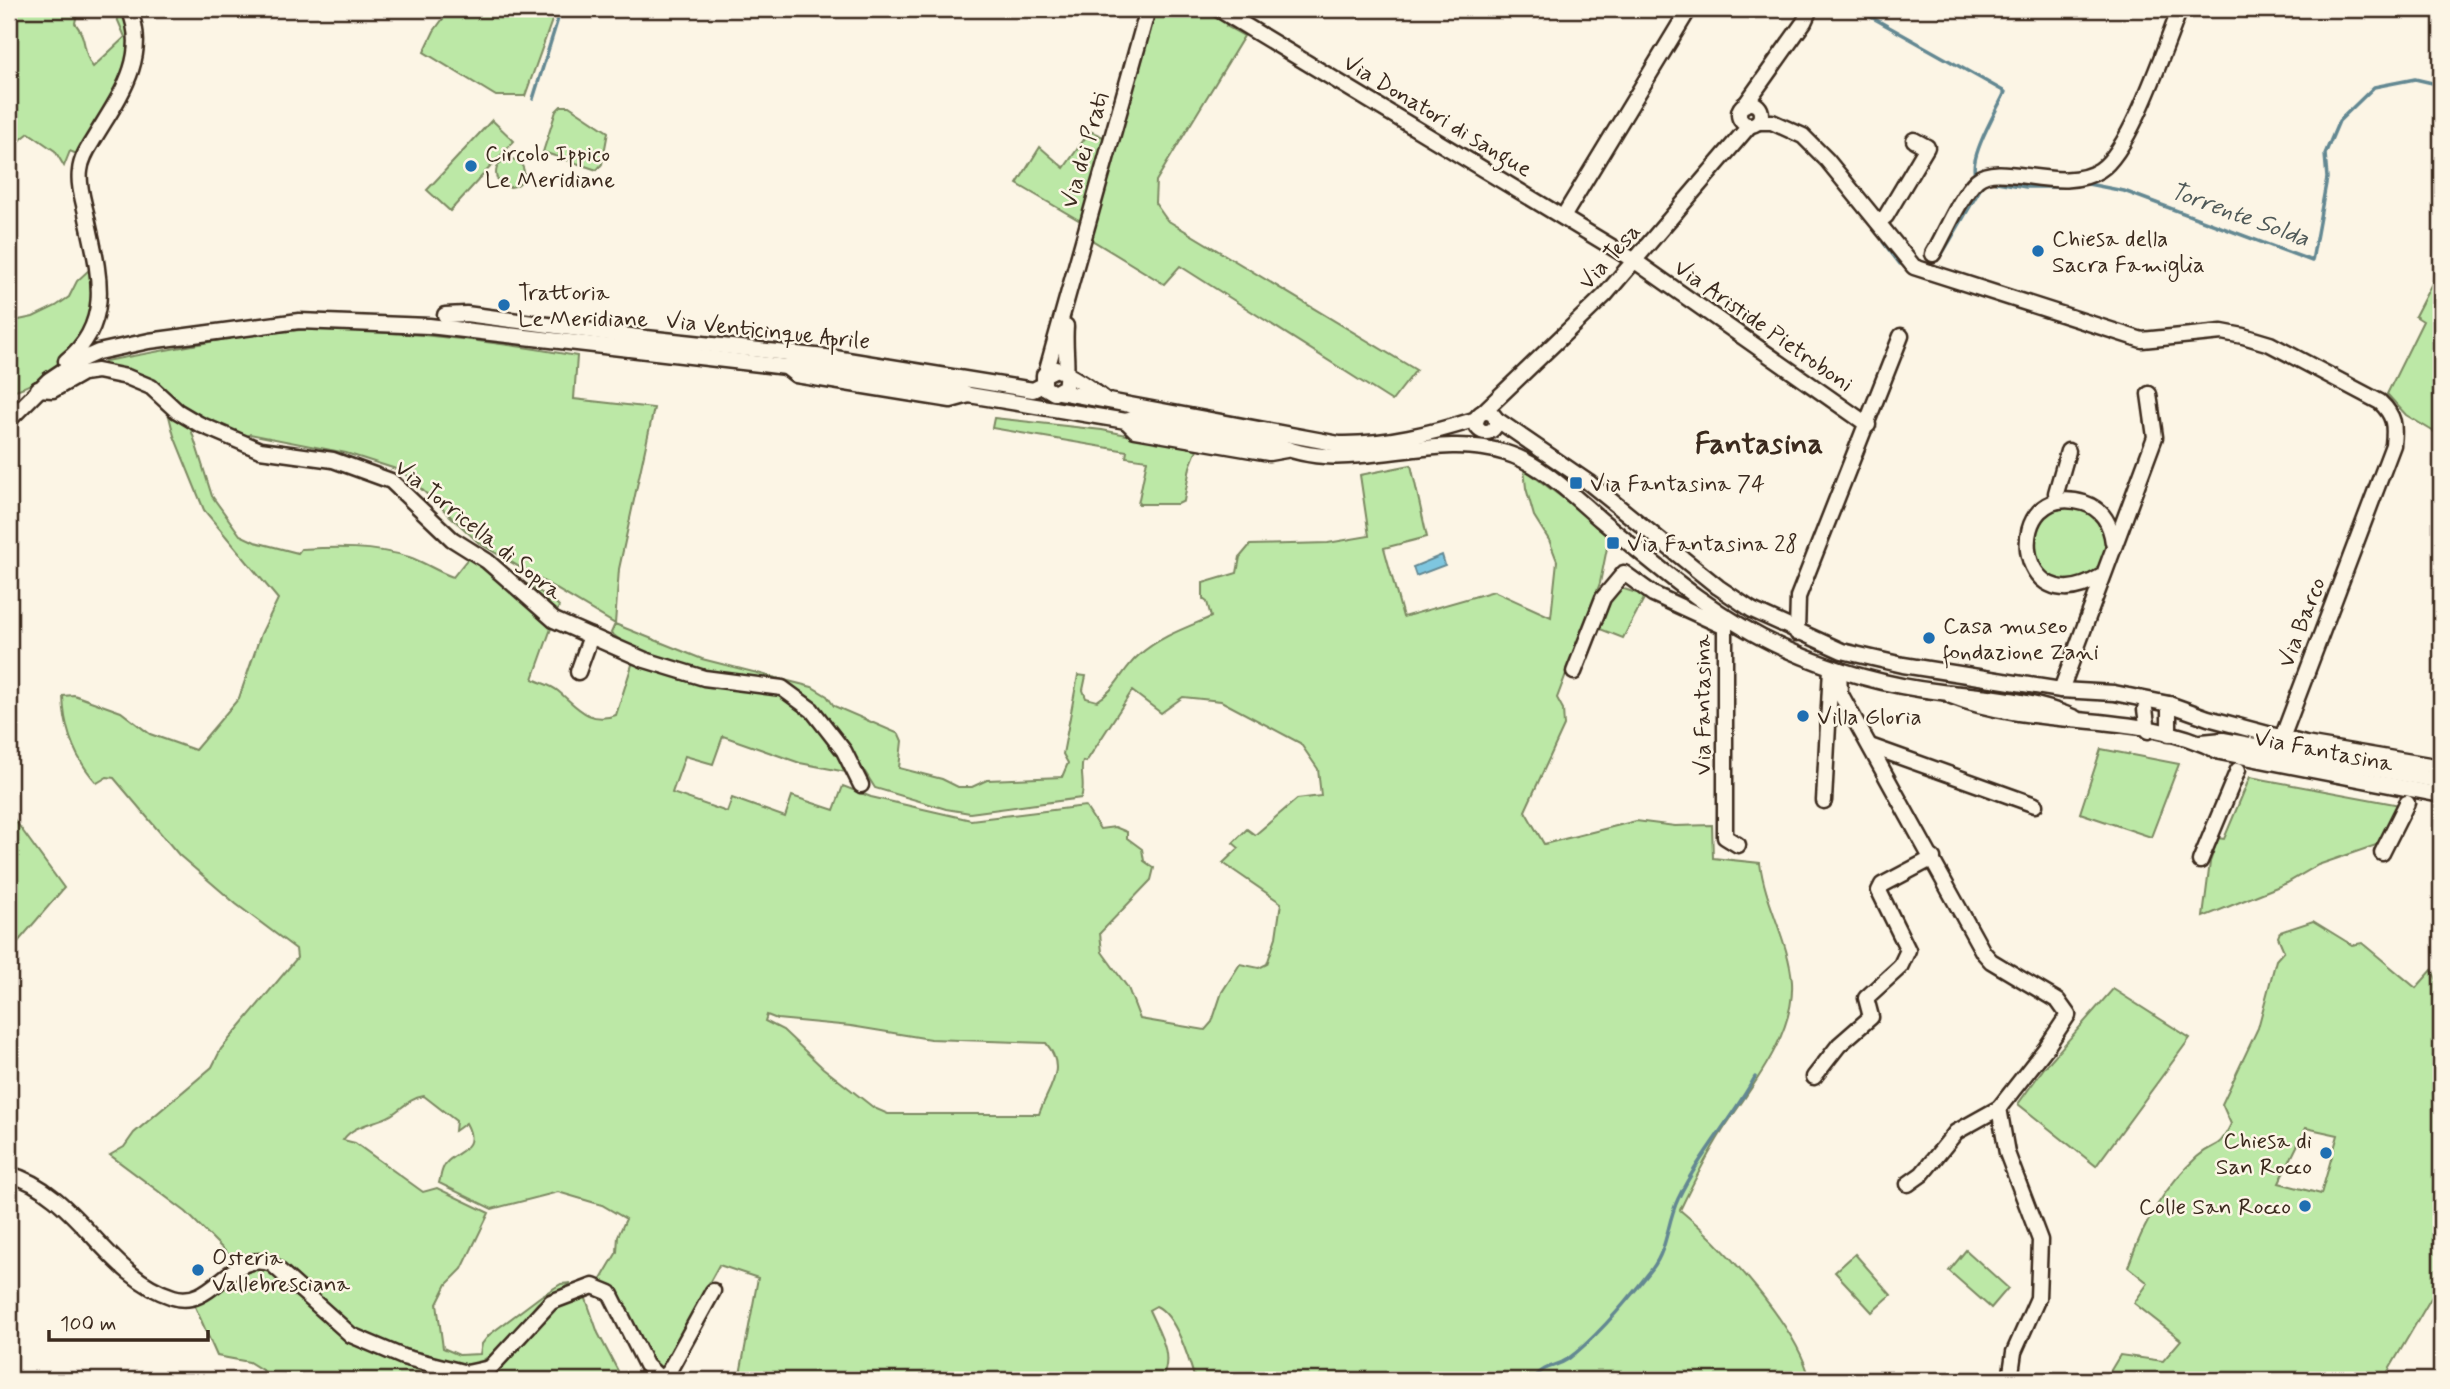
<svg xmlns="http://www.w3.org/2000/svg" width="2450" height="1389" font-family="Mynerve,sans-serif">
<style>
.green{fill:#bce8a6;stroke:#7c8962;stroke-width:2;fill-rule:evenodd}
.water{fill:#7ec6df;stroke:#638892;stroke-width:2}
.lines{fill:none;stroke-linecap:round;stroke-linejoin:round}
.stream{stroke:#638892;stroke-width:3.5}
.minor-casing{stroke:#3b2a1e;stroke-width:19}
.minor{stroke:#fcf5e5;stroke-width:14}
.poi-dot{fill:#1f6fb2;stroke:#fcf5e5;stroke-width:2.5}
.labels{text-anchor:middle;stroke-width:5;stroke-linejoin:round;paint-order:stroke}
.street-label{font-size:23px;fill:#3b2a1e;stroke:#fcf5e5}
.poi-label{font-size:23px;fill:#3b2a1e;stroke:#fcf5e5;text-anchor:start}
.water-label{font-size:24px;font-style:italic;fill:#4f5958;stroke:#fcf5e5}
.district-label{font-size:30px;font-weight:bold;fill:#3b2a1e;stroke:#fcf5e5}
</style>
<rect width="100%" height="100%" fill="#fcf5e5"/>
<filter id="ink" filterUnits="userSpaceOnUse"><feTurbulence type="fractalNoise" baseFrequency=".0143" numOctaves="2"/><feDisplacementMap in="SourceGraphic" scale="14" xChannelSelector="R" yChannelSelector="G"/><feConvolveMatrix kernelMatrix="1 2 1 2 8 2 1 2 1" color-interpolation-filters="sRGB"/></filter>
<g filter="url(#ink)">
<g class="green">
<path d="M9,9H78L75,23C88,39 82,53 93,67L125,37L113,9H125L132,42L128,64L79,155L70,151L64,166L55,151L29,133L9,149Z"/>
<polygon points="450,9 556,9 525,96 496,96 424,52 434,31"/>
<polygon points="1149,9 1239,9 1226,26 1244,36 1156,181 1155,203 1167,220 1416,370 1392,401 1180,266 1164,284 1092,240 1087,225 1017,184 1040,147 1064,168 1090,131 1110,140"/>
<polygon points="561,106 569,106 608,132 602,164 597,170 543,152 556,111"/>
<polygon points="492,120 514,141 450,211 427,190"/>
<circle cx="510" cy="173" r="14"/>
<polygon points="2441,266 2441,436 2406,415 2387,394 2423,321 2415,316"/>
<path d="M90,269C90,286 96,313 90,329C80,353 33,389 9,391V322L33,317L56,306L69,297L77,281Z"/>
<path d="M310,329C398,331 490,340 577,356L574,399L654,408L619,569L615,624L702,659L812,687L827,696L834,706L899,734L902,741L899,768L942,779L958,787H972L987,780L1062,777L1068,763L1063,754L1078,675L1086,676L1083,690L1086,698L1097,701C1115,691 1123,669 1138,656C1159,637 1185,628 1211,617L1207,602L1203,599V583L1237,573L1240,557L1250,545L1328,543L1369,536L1360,475L1411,465L1427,537L1384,548L1403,617L1494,591L1551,617L1557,561L1549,540L1534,516L1526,488L1524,469L1603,528L1609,538L1600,583L1557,698L1563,709L1564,726L1525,811L1544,844L1636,821L1675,826L1712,825L1713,858L1760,863C1765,904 1789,941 1792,982C1795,1035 1751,1087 1723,1130C1707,1155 1693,1183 1680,1210C1722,1244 1798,1327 1810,1380H1195C1189,1359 1176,1315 1156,1306L1149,1310C1159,1333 1175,1356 1161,1380H739L758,1278L719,1265L663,1367L657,1369L618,1291L600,1281L617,1252L618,1236L626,1219L602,1205L558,1192L492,1209L439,1183C441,1176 441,1168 447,1162C459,1150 480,1149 466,1123L455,1131L456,1121L424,1096C408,1099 404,1107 391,1115C375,1124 354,1124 343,1140L355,1143L423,1192L437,1188L489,1213L462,1269L447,1284L437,1304L443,1348L459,1355L480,1354L482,1344L489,1335L541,1296L561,1284L571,1283L538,1303L498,1350L476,1365H452L395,1348L389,1360L471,1380H267L265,1372L249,1362L217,1356L193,1302L259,1255L236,1262L186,1212L110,1155L124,1147L134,1133L212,1067L221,1049L297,958L296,949L236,904L179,855L114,778L107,777L97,783C75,759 64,728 63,696L74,695L121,712L150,734L195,750L239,698L261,634L278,599L204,510L174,436L168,412L190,426L212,496L240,535L255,542L298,553L301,549C337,547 373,546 409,557C424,562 438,572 453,577L473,552L552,599L559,606L533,679C541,683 551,685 558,691C577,707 589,725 616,715L636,652L611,633L615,624L479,543L402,471L346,453L250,434L245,440L191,413L154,382L104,365L105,361L248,335ZM1132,691L1161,713L1183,697L1221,701L1300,743L1318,769L1321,796L1297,799L1255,835L1247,829L1233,843L1239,848L1223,863L1281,903L1276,937L1267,964L1259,968L1240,964L1222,992L1212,1022L1205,1030L1140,1019L1128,988L1102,952L1100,933L1151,880L1154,868L1144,861L1142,849L1127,838V832L1115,827L1100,829L1085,806L971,820L871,797L843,786L834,810L792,796L785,817L732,798L727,812L672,793L685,756L713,764L723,736L800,763L846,772L857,769L865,772L875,788L946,809L970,813L1081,798C1086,785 1079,772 1083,761L1086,762ZM767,1015L777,1019L851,1026L930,1039L1046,1043C1068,1069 1048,1088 1039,1114H888L874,1108L823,1068L783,1030L765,1021Z"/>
<polygon points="994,418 1102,430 1197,449 1190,467 1184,501 1178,504 1138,504 1147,460 1126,457 1127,451 992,428"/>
<circle cx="2070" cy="544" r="38"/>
<polygon points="1621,588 1636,593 1641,590 1647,593 1623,638 1595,627 1613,592"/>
<polygon points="2101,749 2179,764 2151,837 2080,813"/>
<polygon points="2250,777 2400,805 2382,843 2318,865 2287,883 2203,917 2210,862 2218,838 2224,839"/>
<polygon points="9,812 64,888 11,950 9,948"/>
<path d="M2313,921L2352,945L2362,943L2416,988L2432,970L2441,989V1281L2383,1380H2105L2120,1355L2163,1361L2181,1340L2134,1303L2148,1283L2128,1267C2142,1227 2165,1186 2197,1157C2216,1140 2217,1153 2231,1124L2222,1104L2258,1028L2276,960L2284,951L2278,937L2280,932ZM2306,1128L2338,1135L2321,1194L2279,1183Z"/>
<polygon points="2113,989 2190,1038 2096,1166 2018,1104 2044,1068"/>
<polygon points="1966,1250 2008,1288 1991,1308 1949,1271"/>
<polygon points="1855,1254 1891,1295 1872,1312 1835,1272"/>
<polygon points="584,1293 598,1333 618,1371 617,1380 483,1380 492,1375 549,1309"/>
</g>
<polygon class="water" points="1442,555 1445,565 1416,576 1413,567"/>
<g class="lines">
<g class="stream">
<polyline points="1012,9 1022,9"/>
<path d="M1857,9L2005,92C1997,110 1969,156 1975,174"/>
<polyline points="533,99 561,9"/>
<polyline points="2068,186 2088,184 2124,191 2312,261 2327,178 2325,154 2339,121 2374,87 2415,79 2441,85"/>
<polyline points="1883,242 1900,264"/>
<polyline points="1942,254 1983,184 1991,181 2026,187 2063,187"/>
<path d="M1532,1380C1549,1362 1553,1369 1568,1359C1595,1339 1631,1296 1652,1269C1668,1248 1667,1222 1678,1199C1699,1155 1732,1119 1755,1077"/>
</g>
<g class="minor-casing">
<g id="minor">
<polyline points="1218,9 1635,261 1868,425"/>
<circle cx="1750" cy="114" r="11"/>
<polyline points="1745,105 1804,22 1810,9"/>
<path d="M1758,122H1772L1803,136L1827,160L1914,267L2142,340L2222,332L2243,336L2270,344L2380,402C2395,416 2395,426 2393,445L2282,738"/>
<polyline points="1563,217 1689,9"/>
<polyline points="1878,222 1886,216 1927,147 1914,140"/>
<path d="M1933,254C1945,234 1960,196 1977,180C1999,160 2063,195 2100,170C2131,150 2165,46 2180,9"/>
<polyline points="445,315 466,314 646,338 835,358 1033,390 1043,385"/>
<path d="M1066,326C1064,345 1069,371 1065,387L1054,393L1044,387V375L1056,369C1074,376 1090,388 1106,400"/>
<path d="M66,361C116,321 97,267 86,213C83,200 78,184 80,171C81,158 89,147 95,137C119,97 150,57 129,9"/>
<polyline points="786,367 796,375 951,400 969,395"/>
<polyline points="1046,373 1148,9"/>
<polyline points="38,389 53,390 83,373 97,371 127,377 151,387 177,411 199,424 260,450 333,460 391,481 452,539 487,561 554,620 645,660 704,678 782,688 812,710 844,751 861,785"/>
<path d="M1060,392L1339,444C1386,445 1432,433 1477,419"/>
<circle cx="1486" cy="422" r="10"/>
<polyline points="1482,413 1605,295 1750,125"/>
<polyline points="1496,419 1588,482 1718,587 1752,610 1842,651 1903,665 2061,690 2114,693 2169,704 2208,718 2305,744 2441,767"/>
<path d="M9,420L49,380L76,362L98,352L149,341L299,321L429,326L786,367L798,363L953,387L969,395L1126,421L1137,417L1271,442C1347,480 1429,428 1506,453C1542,464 1573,496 1601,520C1658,567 1714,617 1783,648C1832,670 1887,686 1941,692C1987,697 2031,699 2075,718"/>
<polyline points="1126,421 1135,430 1269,453 1286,450"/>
<polyline points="2058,501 2056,493 2068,451"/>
<path d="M2102,576C2012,631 2001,478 2084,503C2103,509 2111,525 2113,543"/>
<polyline points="1725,618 1725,837 1738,845"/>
<polyline points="1797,633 1798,597 1901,336"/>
<polyline points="1839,671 1840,693 1983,952 1991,961 2058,1001 2068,1015 2046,1048 1999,1108 1956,1132 1922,1174 1908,1184"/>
<polyline points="578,672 591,636"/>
<polyline points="1574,672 1603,598 1624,573 1653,594 1725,627"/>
<polyline points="2061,690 2155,437 2149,394"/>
<path d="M1951,696C2037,730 2138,709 2220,752L2441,795"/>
<polyline points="2145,709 2148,731"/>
<polyline points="2169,734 2169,704"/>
<polyline points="2202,742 2223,740 2441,781"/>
<polyline points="1870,746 2035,805"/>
<polyline points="1824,801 1831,668"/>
<polyline points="2382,853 2407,803"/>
<polyline points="2200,861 2238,770"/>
<polyline points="1814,1077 1839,1045 1871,1017 1866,998 1900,967 1908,950 1879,891 1882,885 1933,858"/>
<polyline points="1999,1108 2007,1153 2040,1240 2038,1298 2014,1352 2010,1380"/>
<path d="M9,1174C78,1193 105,1276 173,1297C213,1310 231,1248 272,1264L351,1335L403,1357L467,1373L490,1368L551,1302L593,1286L610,1293L646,1365L661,1379L669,1371L713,1291"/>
</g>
</g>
<use href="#minor" class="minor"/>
</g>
</g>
<g class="poi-dot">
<circle cx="471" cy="166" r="7"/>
<circle cx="2038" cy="251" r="7"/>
<circle cx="504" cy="305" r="7"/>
<rect x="1569" y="476" width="14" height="14" rx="3.5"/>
<rect x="1606" y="536" width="14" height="14" rx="3.5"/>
<circle cx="1929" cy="638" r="7"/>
<circle cx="1803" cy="716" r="7"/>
<circle cx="2326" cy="1153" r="7"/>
<circle cx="2305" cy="1206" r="7"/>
<circle cx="198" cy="1270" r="7"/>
</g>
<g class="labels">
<g class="street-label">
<text transform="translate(1438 115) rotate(31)" y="8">Via Donatori di sangue</text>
<text transform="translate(1084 150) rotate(-74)" y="8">Via dei Prati</text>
<text transform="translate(1609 256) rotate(-48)" y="8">Via Tesa</text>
<text transform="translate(1764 325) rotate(35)" y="8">Via Aristide Pietroboni</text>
<text transform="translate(768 330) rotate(6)" y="8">Via Venticinque Aprile</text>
<text transform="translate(479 529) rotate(39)" y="8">Via Torricella di Sopra</text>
<text transform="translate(2301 622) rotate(-69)" y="8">Via Barco</text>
<text transform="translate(1702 705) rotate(-90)" y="8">Via Fantasina</text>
<text transform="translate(2324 750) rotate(11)" y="8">Via Fantasina</text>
</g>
<g class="poi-label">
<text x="485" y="161">Circolo Ippico<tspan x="485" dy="26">Le Meridiane</tspan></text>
<text x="2052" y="246">Chiesa della<tspan x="2052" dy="26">Sacra Famiglia</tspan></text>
<text x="518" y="300">Trattoria<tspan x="518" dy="26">Le Meridiane</tspan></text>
<text x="1590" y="491">Via Fantasina 74</text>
<text x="1627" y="551">Via Fantasina 28</text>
<text x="1943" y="633">Casa museo<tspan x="1943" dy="26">fondazione Zani</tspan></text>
<text x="1817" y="724">Villa Gloria</text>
<text x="2312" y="1148" text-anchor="end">Chiesa di<tspan x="2312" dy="26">San Rocco</tspan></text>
<text x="2291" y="1214" text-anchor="end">Colle San Rocco</text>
<text x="212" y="1265">Osteria<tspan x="212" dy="26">Vallebresciana</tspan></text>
</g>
<g class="water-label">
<text transform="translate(2240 214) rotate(20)" y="8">Torrente Solda</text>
</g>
<g class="district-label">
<text x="1759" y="453">Fantasina</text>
</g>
</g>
<rect width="2450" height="1389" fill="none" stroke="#fcf5e5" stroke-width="35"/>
<rect x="18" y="18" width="2415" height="1354" fill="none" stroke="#3b2a1e" stroke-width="2.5" filter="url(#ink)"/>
<path d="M49 1330v10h159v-10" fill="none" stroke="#3b2a1e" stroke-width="3.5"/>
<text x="60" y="1330" font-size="21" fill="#3b2a1e" stroke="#fcf5e5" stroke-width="5" paint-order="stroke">100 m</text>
</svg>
